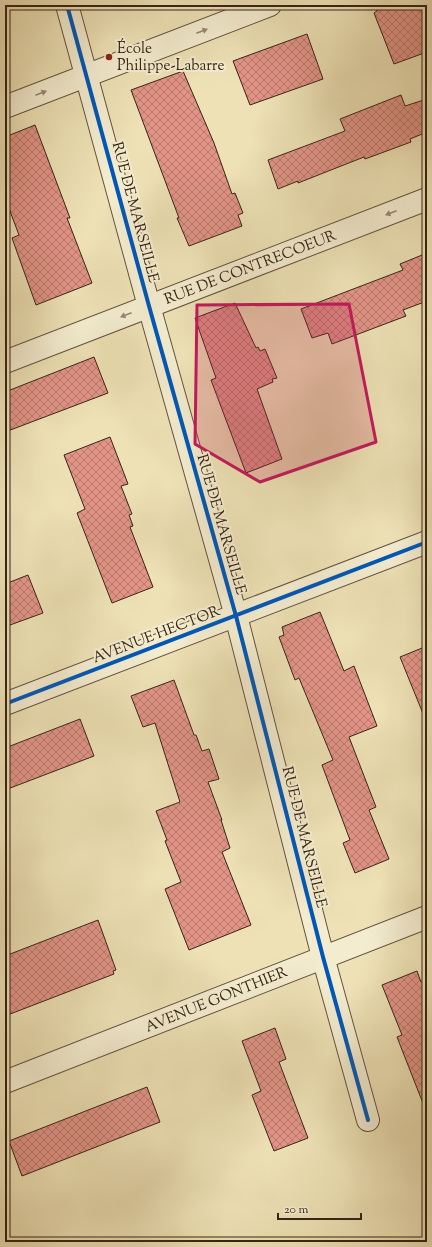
<svg xmlns="http://www.w3.org/2000/svg" width="432" height="1247" font-family="'Sorts Mill Goudy',serif">
<style>
.building{fill:url(#building-cross-hatch);stroke:#372416}
.lines{fill:none;stroke-linecap:round;stroke-linejoin:round}
.minor-casing{stroke:#64533e;stroke-width:24}
.minor{stroke:#f3eccf;stroke-width:22}
.cycleway-casing{stroke:#f3eccf;stroke-width:6}
.cycleway{stroke:#0057b8;stroke-width:4}
.oneway{fill:#958872}
.marked{fill:#c2185b;fill-opacity:0.2;stroke:#c2185b;stroke-width:3;stroke-linejoin:round}
.poi-dot{fill:#8f2418;stroke:#f3eccf;stroke-width:1.5}
.labels{text-anchor:middle;stroke-width:4;stroke-linejoin:round;paint-order:stroke}
.poi-label{font-size:15px;fill:#372416;stroke:#f3eccf;text-anchor:start}
.street-label{font-size:15px;fill:#372416;stroke:#f3eccf}
</style>
<defs>
<pattern id="building-cross-hatch" width="8" height="8" patternUnits="userSpaceOnUse"><rect width="8" height="8" fill="#e29487"/><path d="M0 0l8 8M0 8l8-8" fill="none" stroke="#b8796d"/></pattern>
</defs>
<rect width="100%" height="100%" fill="#ede1b5"/>
<filter id="stains"><feTurbulence type="fractalNoise" baseFrequency=".005" numOctaves="4"/><feColorMatrix values="0 0 0 0 .2 0 0 0 0 .09 0 0 0 0 .02 0 0 0 .5 -.17"/></filter>
<radialGradient id="worn" r=".72"><stop offset=".6" stop-color="#630" stop-opacity="0"/><stop offset="1" stop-color="#630" stop-opacity=".3"/></radialGradient>
<g class="building">
<polygon points="389,5 427,5 427,52 394,64 374,13 377,11 377,10"/>
<polygon points="307,34 323,79 250,105 233,61"/>
<polygon points="183,71 214,143 232,194 235,193 243,213 238,215 242,226 189,246 177,218 179,218 131,90"/>
<polygon points="401,95 405,106 427,99 427,132 410,139 411,142 365,159 364,157 298,183 298,181 278,189 268,160 345,131 340,119"/>
<polygon points="35,125 70,218 67,218 92,283 36,305 12,238 19,235 5,198 5,137"/>
<polygon points="427,253 427,301 403,310 406,316 332,344 328,333 312,338 301,309 403,270 400,264"/>
<polygon points="235,303 256,348 258,347 260,351 265,349 277,378 272,379 273,382 257,389 282,459 246,473 211,380 216,378 195,318"/>
<polygon points="94,357 108,393 5,432 5,392"/>
<polygon points="110,437 128,484 121,486 132,514 129,515 133,526 130,527 153,587 112,603 77,513 85,509 64,455"/>
<polygon points="28,575 43,613 10,625 5,613 5,584"/>
<polygon points="320,612 344,671 354,666 377,726 349,737 376,807 369,810 389,859 355,873 343,843 350,840 322,765 333,760 299,678 295,680 279,637 284,635 282,627"/>
<polygon points="427,646 427,721 426,721 400,657"/>
<polygon points="174,680 194,735 196,735 202,751 209,749 219,779 208,782 222,820 221,820 230,848 222,852 251,925 189,950 165,889 181,882 165,841 167,840 156,811 180,802 155,723 143,727 131,696"/>
<polygon points="80,719 94,756 5,790 5,748"/>
<polygon points="98,920 116,970 113,971 114,974 5,1016 5,956"/>
<polygon points="417,971 421,982 427,980 427,1110 426,1111 397,1037 402,1035 382,985"/>
<polygon points="275,1028 286,1059 279,1062 308,1138 274,1151 252,1095 261,1091 242,1041"/>
<polygon points="147,1087 160,1122 22,1176 9,1141"/>
</g>
<g class="lines">
<g class="minor-casing">
<g id="minor">
<polyline points="67,5 149,306 236,616 323,957 368,1120"/>
<polyline points="5,107 270,5"/>
<polyline points="5,362 427,199"/>
<polyline points="5,704 427,542"/>
<polyline points="5,1082 427,917"/>
</g>
</g>
<use href="#minor" class="minor"/>
<g class="cycleway-casing">
<g id="cycleway">
<polyline points="67,5 149,306 236,616 323,957 368,1120"/>
<polyline points="5,704 427,542"/>
</g>
</g>
<use href="#cycleway" class="cycleway"/>
</g>
<defs><path id="oneway-solid" d="M-6-.8H1V-3.2L6.5 0L1 3.2V.8H-6Z"/></defs>
<g class="oneway">
<use href="#oneway-solid" transform="translate(202 31) rotate(-21)"/>
<use href="#oneway-solid" transform="translate(41 93) rotate(-21)"/>
<use href="#oneway-solid" transform="translate(391 213) rotate(159)"/>
<use href="#oneway-solid" transform="translate(126 315) rotate(159)"/>
</g>
<path class="marked" d="M349,304L376,442L260,482L195,444L197,305Z"/>
<circle class="poi-dot" cx="109" cy="57" r="4"/>
<g class="labels">
<g class="poi-label">
<text x="117" y="53">École<tspan x="117" dy="17">Philippe-Labarre</tspan></text>
</g>
<g class="street-label">
<text transform="translate(136 212) rotate(75)" y="5">RUE DE MARSEILLE</text>
<text transform="translate(250 267) rotate(-21)" y="5">RUE DE CONTRECOEUR</text>
<text transform="translate(222 524) rotate(74)" y="5">RUE DE MARSEILLE</text>
<text transform="translate(156 634) rotate(-21)" y="5">AVENUE HECTOR</text>
<text transform="translate(305 837) rotate(76)" y="5">RUE DE MARSEILLE</text>
<text transform="translate(216 999) rotate(-22)" y="5">AVENUE GONTHIER</text>
</g>
</g>
<rect width="432" height="1247" fill="none" stroke="#ede1b5" stroke-width="20"/>
<rect x="6" y="6" width="420" height="1235" fill="none" stroke="#372416" stroke-width="2"/>
<rect x="10" y="10" width="412" height="1227" fill="none" stroke="#372416"/>
<path d="M278 1213v6h83v-6" fill="none" stroke="#372416" stroke-width="2"/>
<text x="284" y="1213" font-size="12" fill="#372416" stroke="#f3eccf" stroke-width="3" paint-order="stroke">20 m</text>
<rect width="100%" height="100%" filter="url(#stains)"/>
<rect width="100%" height="100%" fill="url(#worn)"/>
</svg>
